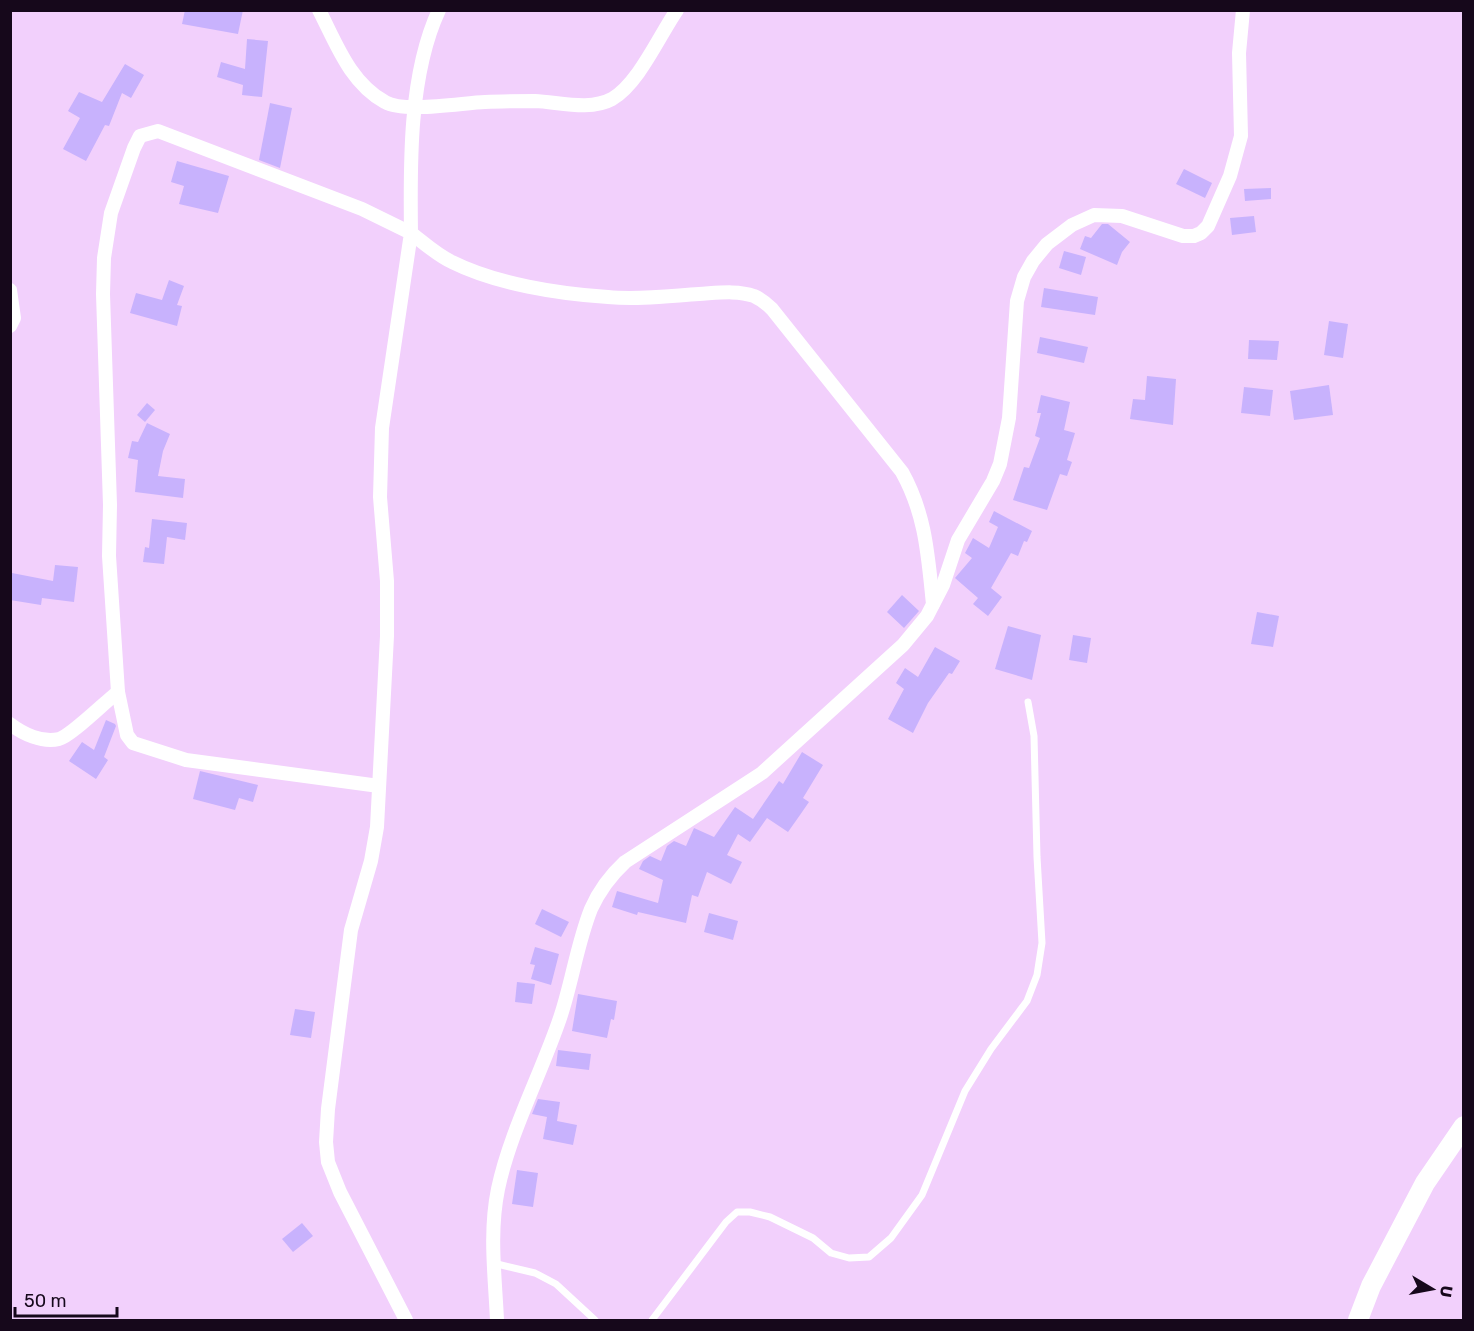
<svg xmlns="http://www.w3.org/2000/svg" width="1474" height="1331" font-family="Rubik,sans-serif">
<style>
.building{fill:#c8b2fd}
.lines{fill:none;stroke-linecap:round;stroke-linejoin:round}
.service{stroke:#fff;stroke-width:7}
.minor{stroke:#fff;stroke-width:14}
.secondary{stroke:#fff;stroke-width:20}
</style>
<rect width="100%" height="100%" fill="#f2d0fc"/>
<g class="building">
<polygon points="185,10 243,10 238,34 182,24"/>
<polygon points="247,39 268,41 262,97 242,95 243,85 217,77 221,62 245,69"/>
<polygon points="125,64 144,75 131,98 122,93 109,126 105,125 86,161 63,149 80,118 68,111 79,92 102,102"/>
<polygon points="270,103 292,108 280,168 259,160"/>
<polygon points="177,161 229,176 218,213 179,204 184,186 171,182"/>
<polygon points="1184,169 1212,183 1205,198 1176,184"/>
<polygon points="1271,188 1271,199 1245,201 1244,189"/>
<polygon points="1254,216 1256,232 1232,235 1230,218"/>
<polygon points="1102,224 1108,224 1130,242 1122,252 1117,265 1080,249 1085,236 1091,238"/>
<polygon points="1064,251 1086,257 1081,275 1059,268"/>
<polygon points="169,280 184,286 177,305 182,306 177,326 130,313 136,293 162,300"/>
<polygon points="1044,288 1098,297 1095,315 1041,307"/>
<polygon points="1329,321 1348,324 1343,358 1324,355"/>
<polygon points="1040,337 1088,347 1084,363 1037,353"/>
<polygon points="1249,340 1279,341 1277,360 1248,359"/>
<polygon points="1147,376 1176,379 1173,425 1130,419 1133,399 1145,400"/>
<polygon points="1329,385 1333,415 1294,420 1290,391"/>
<polygon points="1244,387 1273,390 1270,416 1241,413"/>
<polygon points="1041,395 1070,402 1064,430 1075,433 1067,460 1072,462 1067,476 1060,474 1047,510 1013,500 1024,467 1029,468 1040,438 1035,436 1041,413 1037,413"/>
<polygon points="147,403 155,410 145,422 137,415"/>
<polygon points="147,423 170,434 163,451 158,476 185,479 183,498 135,492 138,460 128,458 132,441 138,442"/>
<polygon points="994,511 1032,531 1027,542 1024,541 1018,556 1011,553 991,588 1002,597 988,616 973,604 978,598 955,578 972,558 965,553 973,538 989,548 998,527 989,522"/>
<polygon points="152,519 187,523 185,540 167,537 164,564 143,562 145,547 149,548"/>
<polygon points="55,565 78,567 74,602 42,598 41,605 10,600 12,573 53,581"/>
<polygon points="902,595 919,611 904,628 887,612"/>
<polygon points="1257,612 1279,616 1273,647 1251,644"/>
<polygon points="1008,626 1041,635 1032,680 995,669"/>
<polygon points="1073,635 1091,638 1087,663 1069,660"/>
<polygon points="935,647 960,661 952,674 949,673 928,703 913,733 888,719 904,689 896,683 905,668 918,677"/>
<polygon points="106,720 115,724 116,726 104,757 108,760 96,779 69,761 82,742 94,750"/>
<polygon points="802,752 823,765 803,798 809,802 800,815 788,832 767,818 750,842 738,834 727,855 742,862 731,884 707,872 698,897 692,895 686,923 638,912 637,915 612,907 617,891 658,903 663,880 639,869 643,861 650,856 661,861 667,846 674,841 686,846 694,828 714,837 735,807 753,819 779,781 783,784"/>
<polygon points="200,771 258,785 253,802 239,798 235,810 193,799"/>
<polygon points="542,909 569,922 561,937 535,924"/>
<polygon points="709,913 738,921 733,940 704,932"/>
<polygon points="535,947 559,954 551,985 531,979 535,965 530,964"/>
<polygon points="517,982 535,984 532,1004 515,1002"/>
<polygon points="578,994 617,1001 614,1020 611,1019 607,1038 572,1031"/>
<polygon points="295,1009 315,1012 311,1038 290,1035"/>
<polygon points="558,1050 591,1054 589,1070 556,1066"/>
<polygon points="538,1099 560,1102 557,1121 577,1125 573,1145 543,1139 547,1117 532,1114"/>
<polygon points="517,1170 538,1173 533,1207 512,1204"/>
<polygon points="302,1223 313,1236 293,1252 282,1239"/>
</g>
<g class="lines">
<g class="service">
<polyline points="493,1263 535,1273 556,1284 595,1320"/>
<polyline points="652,1320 726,1222 737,1212 750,1212 770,1217 813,1238 831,1253 849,1258 869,1257 891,1238 922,1195 965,1091 991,1049 1027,1001 1037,975 1042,943 1037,857 1034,736 1028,702"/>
</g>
<g class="minor">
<path d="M319,10C336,43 350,83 385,102C404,113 461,103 485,102C501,101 518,101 535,101C559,102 590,111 612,99C639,83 659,36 677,10"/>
<path d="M439,10C409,74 410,164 411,233C424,243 437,255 452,262C496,284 559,294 608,297C638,300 669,296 699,294C717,293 737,290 754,296C761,299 767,304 772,309L902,472C926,515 928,557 933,604"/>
<polyline points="10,290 14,318 10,326"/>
<path d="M10,724C23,734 42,743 59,739C71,736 106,701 118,692"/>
<polyline points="379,786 186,760 133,743 127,735 118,692 109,556 110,505 103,294 104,258 111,213 134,148 140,136 158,131 362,209 411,233 382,428 380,497 387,581 387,636 377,827 371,861 351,930 328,1109 326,1142 328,1162 340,1192 406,1320"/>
<path d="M497,1320C495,1276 489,1233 498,1189C510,1132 541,1074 560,1018C572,983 577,944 591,909C599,891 611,875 625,862L762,773L903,645L927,616L943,585L958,540L993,481L1000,464L1009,418L1017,301L1024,277L1033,261L1047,244L1072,225L1094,215L1122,216L1183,236H1194L1201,233L1208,226L1230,176L1241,136L1239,53L1243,10"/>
</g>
<polyline class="secondary" points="1358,1320 1371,1286 1425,1183 1464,1126"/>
</g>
<rect width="1474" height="1331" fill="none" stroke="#16081b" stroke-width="24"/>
<g transform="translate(1432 1289) rotate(100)" stroke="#f2d0fc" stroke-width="4.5" paint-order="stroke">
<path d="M0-4.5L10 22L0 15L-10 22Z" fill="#16081b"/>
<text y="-9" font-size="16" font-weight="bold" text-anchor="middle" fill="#16081b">U</text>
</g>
<path d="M15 1307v9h102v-9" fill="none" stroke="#16081b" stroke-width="3"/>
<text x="24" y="1307" font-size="18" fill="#16081b" stroke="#f2d0fc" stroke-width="4.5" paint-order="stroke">50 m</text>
</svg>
